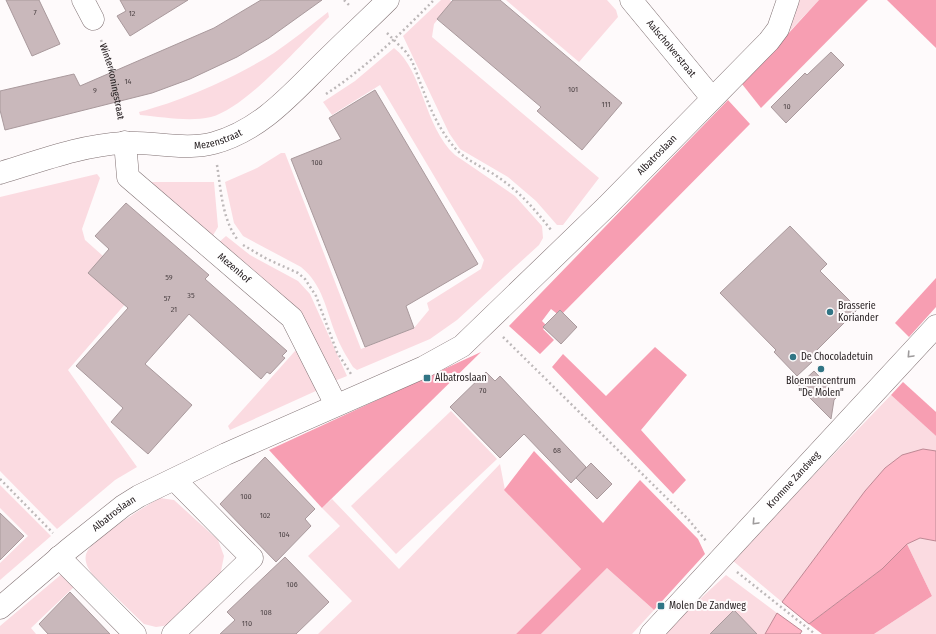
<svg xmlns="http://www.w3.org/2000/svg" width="936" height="634" font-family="'Fira Sans Condensed',sans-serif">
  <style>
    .green { fill: #fbdbe1 }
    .forest { fill: #f79eb2 }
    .water { fill: #feb5c5; stroke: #be8894 }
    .building { fill: #c9b8bb; stroke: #a9999c }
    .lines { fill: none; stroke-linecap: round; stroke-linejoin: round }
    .minor-casing { stroke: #817274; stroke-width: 23 }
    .path { stroke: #bdb8b9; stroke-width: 2.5; stroke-dasharray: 2 3; stroke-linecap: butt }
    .minor { stroke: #fff; stroke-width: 22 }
    .oneway { stroke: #9e9b9c }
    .poi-dot { fill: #317585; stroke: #fefafb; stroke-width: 1.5 }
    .labels { text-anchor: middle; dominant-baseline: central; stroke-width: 4; stroke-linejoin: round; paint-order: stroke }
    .number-label { font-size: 8px; fill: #504648 }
    .street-label { font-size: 10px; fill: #272022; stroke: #fefafb }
    .poi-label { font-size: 10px; fill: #272022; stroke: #fefafb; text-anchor: start }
  </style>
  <rect width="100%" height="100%" fill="#fefafb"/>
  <!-- green -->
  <g class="green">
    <polygon points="441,0 450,0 452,2 434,24 432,37 599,178 563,225 557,225 536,201 508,177 460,149 449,133 403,36"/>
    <polygon points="506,0 607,0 616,10 618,17 579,62"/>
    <polygon points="796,0 819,0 786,35"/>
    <path d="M328,12L329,17C302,43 246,108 211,117C189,122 163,117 140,115L139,112C182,101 236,77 274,53C293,40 310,26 328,12Z"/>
    <path d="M394,48C423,70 424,127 455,155L515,196L542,226L543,238L539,245L457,320L430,339L357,370L353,367C347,357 340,346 336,335C326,310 323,285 301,267L243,236L234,223L225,182L257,168L281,153H285L361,349L414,328L429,310L427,303L481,269L484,260L380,85L332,115L323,102L355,81Z"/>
    <polygon points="97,174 100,178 82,229 85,240 139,288 68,370 137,467 115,480 57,529 0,471 0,197"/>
    <polygon points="151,182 214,182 218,227 212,237 208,237"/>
    <polygon points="226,236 250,255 298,281 310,294 347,376 332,382 218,243"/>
    <polygon points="295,351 305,352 318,390 230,430 228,426"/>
    <polygon points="891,395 936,436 936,451 923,449 902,455 885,468 865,491 782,602 732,560"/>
    <polygon points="451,411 497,459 396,554 351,506"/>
    <polygon points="500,464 505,490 581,569 516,634 318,634 352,601 308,556 340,526 322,508 332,499 399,569"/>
    <polygon points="0,485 51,536 0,580 0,563 28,536 0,508"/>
    <path d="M160,498L174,500L218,540L224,556L220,576L170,625L156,627L144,624L93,575C88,569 83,560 87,552C93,539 145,506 160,498Z"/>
    <polygon points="920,538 936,541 936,634 874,634 932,596 907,544"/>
    <polygon points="607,568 654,610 632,634 541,634"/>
    <polygon points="63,573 75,586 31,628 36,634 0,634 0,626"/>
    <polygon points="726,575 777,613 765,634 662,634"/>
  </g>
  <!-- forest -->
  <g class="forest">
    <polygon points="819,0 868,0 761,108 742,84"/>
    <polygon points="887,0 936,0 936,48"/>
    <polygon points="728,100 750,124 560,316 551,309 542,321 547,326 543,329 554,340 540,354 509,326"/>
    <polygon points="936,278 936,307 909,337 895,323"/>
    <polygon points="655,347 687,375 641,430 686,480 673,494 552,367 563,354 606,396"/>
    <polygon points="481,352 322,508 269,450"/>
    <polygon points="903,382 936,412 936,436 891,395"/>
    <polygon points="534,451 603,523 640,480 698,539 705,554 654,610 607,568 541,634 516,634 581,569 504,490"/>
    <polygon points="907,544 932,596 874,634 822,634 809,624 882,569"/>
  </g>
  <!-- water -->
  <g class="water">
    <polygon points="923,449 936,451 936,541 920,538 907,544 882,569 809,624 782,602 865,491 885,468 902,455"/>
    <polygon points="777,613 802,631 800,634 765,634"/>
  </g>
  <!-- building -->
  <g class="building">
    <polygon points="6,0 39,0 60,44 32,56"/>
    <polygon points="120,0 188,0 130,36 117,16 126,11"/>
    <polygon points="261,0 322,0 269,38 237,57 190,79 152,93 5,130 0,110 0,91 74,74 80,86 214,28"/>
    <polygon points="453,0 500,0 622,103 582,150 537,111 541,107 437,19"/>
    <polygon points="831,52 844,65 786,123 771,107 805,73 807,75"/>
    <polygon points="375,90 478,264 406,306 414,328 365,347 291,159 341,139 329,118"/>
    <polygon points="126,203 209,275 205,279 287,351 282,356 285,358 270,374 267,372 261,379 189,314 145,364 192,405 148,454 111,422 123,408 76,366 128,308 88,273 109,249 95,236"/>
    <polygon points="790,226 827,264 820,271 858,309 808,359 812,362 797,376 774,352 776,350 720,293"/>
    <polygon points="560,310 577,327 561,344 543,327"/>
    <polygon points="814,371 838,396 834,400 831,419 798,386"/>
    <polygon points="486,372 495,381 500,376 586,467 571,483 524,434 500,458 450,407"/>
    <polygon points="265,457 315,509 305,519 311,526 276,562 220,504"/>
    <polygon points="591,463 612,484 597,499 576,478"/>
    <polygon points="0,513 24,536 0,560"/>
    <polygon points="285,557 329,602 296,634 220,634 235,620 227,612"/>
    <polygon points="70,592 110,634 48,634 39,624"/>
    <polygon points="734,610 757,634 710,634"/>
  </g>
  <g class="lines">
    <!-- minor casing -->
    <g class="minor-casing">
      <g id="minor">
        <polyline points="83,0 93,19"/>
        <path id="s2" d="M631,0L712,98"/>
        <path id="s3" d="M125,142L128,177L292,318L336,405"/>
        <path id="s4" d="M0,173C40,161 82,145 123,143C153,141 185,151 214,143C262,130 293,92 327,59C347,39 368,20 388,0"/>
        <polyline points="59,557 135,634"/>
        <path id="s5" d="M0,608L69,549L123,506L139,496L226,454L424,367L462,346L607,206L769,41L778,29L788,0"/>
        <polyline points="173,634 252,558 175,480"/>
        <path id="s6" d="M651,634L936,326"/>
      </g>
    </g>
    <!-- path -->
    <g class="path">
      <polyline points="344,0 350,6"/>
      <path d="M387,33L406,52L412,61C424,91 433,123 455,148C465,160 481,166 495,175C519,191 533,207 551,230"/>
      <path id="s1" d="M101,40L111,68L121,120"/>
      <path d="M326,94C366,68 400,34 434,0"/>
      <path d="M217,165C221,190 222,218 237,239"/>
      <polyline points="243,245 267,259 298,273 305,279 316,296 337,352 351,374"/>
      <polyline points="503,337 688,519 707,542"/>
      <polyline points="0,479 53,533"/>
      <polyline points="737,572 815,634"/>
    </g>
    <!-- minor -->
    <use href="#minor" class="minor"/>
  </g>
  <!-- one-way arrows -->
  <defs><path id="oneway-chevron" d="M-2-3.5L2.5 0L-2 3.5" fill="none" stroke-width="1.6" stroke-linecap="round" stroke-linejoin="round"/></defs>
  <g class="oneway">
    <use href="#oneway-chevron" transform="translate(910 355) rotate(133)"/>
    <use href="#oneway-chevron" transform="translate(755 522) rotate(133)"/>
  </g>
  <!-- markers -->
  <g class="poi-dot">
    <circle cx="830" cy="312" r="4"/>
    <circle cx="793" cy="357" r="4"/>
    <circle cx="821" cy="369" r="4"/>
    <rect x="423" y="374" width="8" height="8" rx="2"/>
    <rect x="657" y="602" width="8" height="8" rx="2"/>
  </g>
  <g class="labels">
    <!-- number labels -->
    <g class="number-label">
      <text x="35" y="12">7</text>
      <text x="132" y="13">12</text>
      <text x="128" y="81">14</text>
      <text x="573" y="89">101</text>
      <text x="95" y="90">9</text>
      <text x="606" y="104">111</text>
      <text x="787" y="106">10</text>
      <text x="317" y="162">100</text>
      <text x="169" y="277">59</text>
      <text x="191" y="295">35</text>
      <text x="167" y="298">57</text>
      <text x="174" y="309">21</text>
      <text x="483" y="390">70</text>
      <text x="557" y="450">68</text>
      <text x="246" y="496">100</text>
      <text x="265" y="515">102</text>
      <text x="284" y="534">104</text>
      <text x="292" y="584">106</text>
      <text x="266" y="612">108</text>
      <text x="247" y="623">110</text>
    </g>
    <!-- street labels -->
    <g class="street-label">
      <text stroke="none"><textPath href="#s2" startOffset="63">Aalscholverstraat</textPath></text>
      <text stroke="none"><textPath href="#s1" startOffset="43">Winterkoningstraat</textPath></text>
      <text stroke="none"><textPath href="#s4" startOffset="223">Mezenstraat</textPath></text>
      <text stroke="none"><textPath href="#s5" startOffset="808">Albatroslaan</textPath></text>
      <text stroke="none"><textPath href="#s3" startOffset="175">Mezenhof</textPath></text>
      <text stroke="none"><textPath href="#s6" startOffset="210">Kromme Zandweg</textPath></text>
      <text stroke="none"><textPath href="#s5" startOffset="148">Albatroslaan</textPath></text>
    </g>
    <!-- poi labels -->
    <g class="poi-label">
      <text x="838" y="306">Brasserie<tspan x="838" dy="12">Koriander</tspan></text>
      <text x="801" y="357">De Chocoladetuin</text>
      <text x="435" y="378">Albatroslaan</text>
      <text x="821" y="381" text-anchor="middle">Bloemencentrum<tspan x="821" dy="12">"De Molen"</tspan></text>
      <text x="669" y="606">Molen De Zandweg</text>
    </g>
  </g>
</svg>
